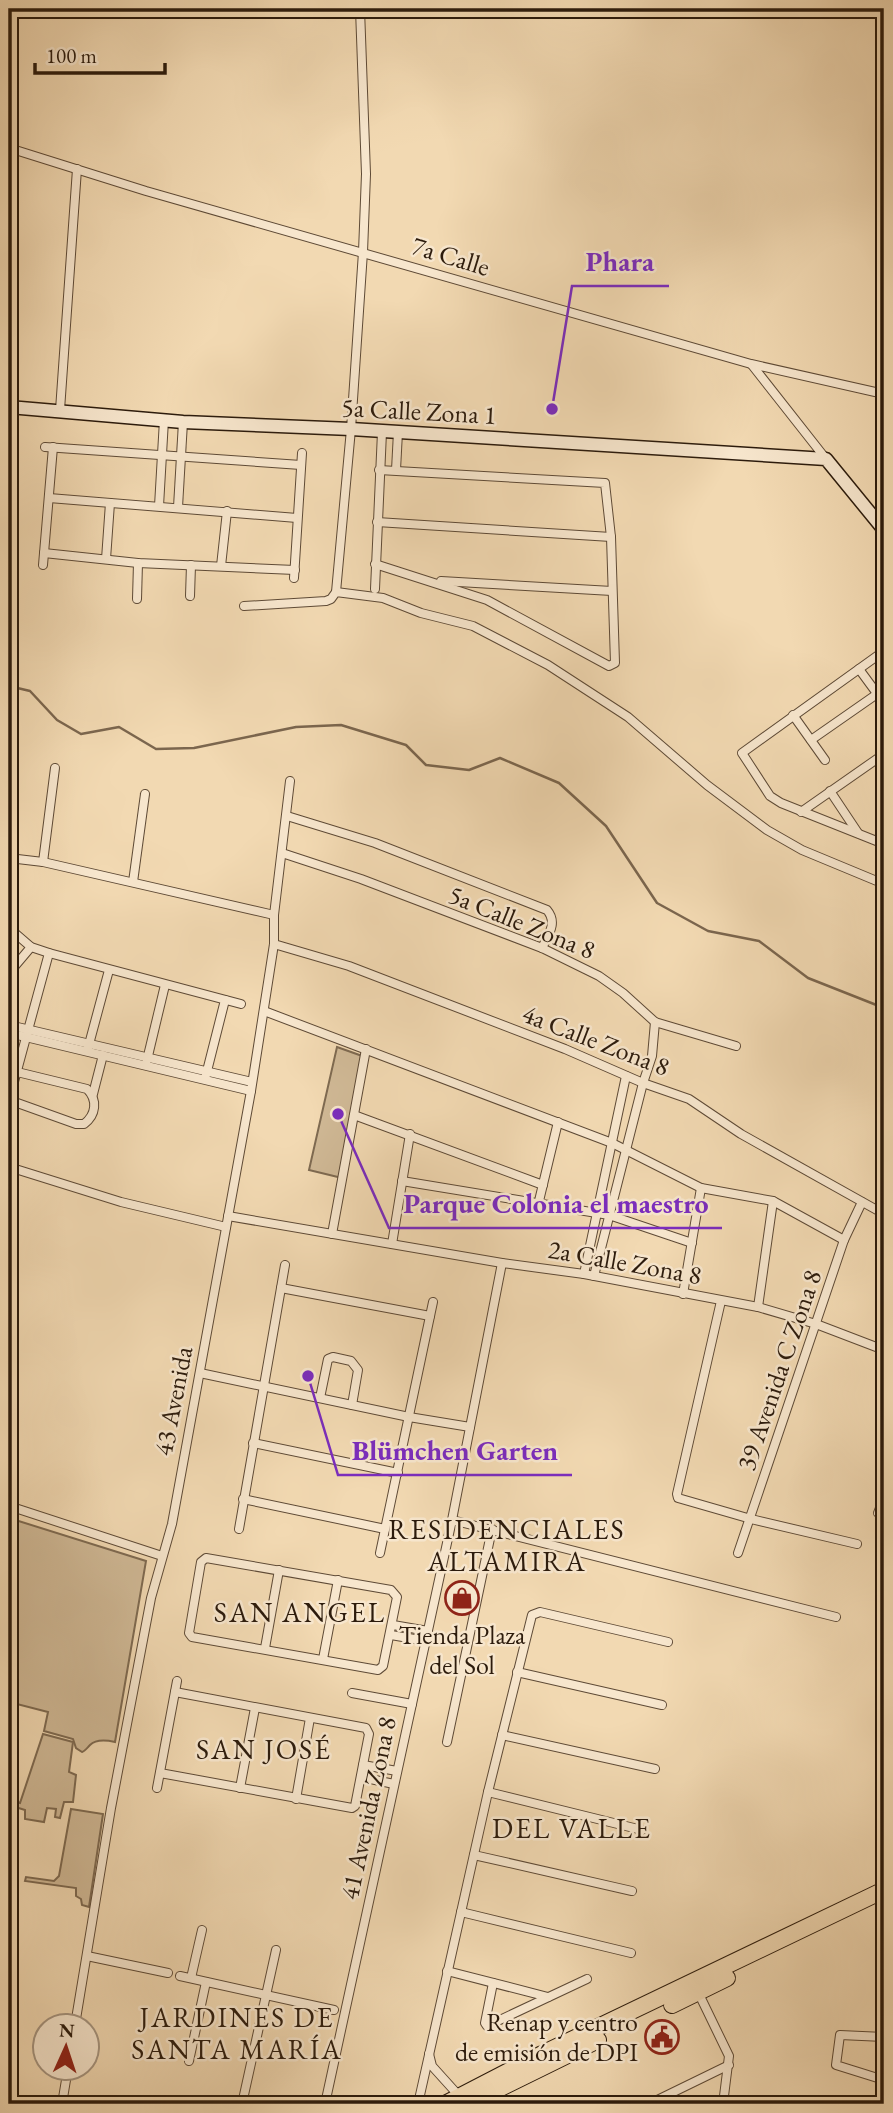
<svg xmlns="http://www.w3.org/2000/svg" width="893" height="2113" font-family="'EB Garamond',serif">
  <style>
    .green { fill: #d0b996; stroke: #7e6a51; stroke-width: 2 }
    .lines { fill: none; stroke-linecap: round; stroke-linejoin: round }
    .stream { stroke: #7b664e; stroke-width: 2.5 }
    .street-casing { stroke: #5e4a36; stroke-width: 10 }
    .secondary-casing { stroke: #2c1b0c; stroke-width: 15 }
    .highway-casing { stroke: #2c1b0c; stroke-width: 18 }
    .street { stroke: #f7e6cd; stroke-width: 8 }
    .secondary { stroke: #f7e6cd; stroke-width: 12 }
    .highway { stroke: #f2d9b2; stroke-width: 16 }
    .labels { text-anchor: middle; dominant-baseline: central; stroke-width: 5; stroke-linejoin: round; paint-order: stroke }
    .street-label { font-size: 26px; fill: #2c1b0c; stroke: #f7e6cd }
    .poi-label { font-size: 26px; fill: #2c1b0c; stroke: #f7e6cd }
    .neighbourhood-label { font-size: 28px; letter-spacing: 2px; fill: #2c1b0c; stroke: #f7e6cd }
    .leader { fill: none; stroke: #7b2cbf; stroke-width: 2.5 }
    .callout-dot { fill: #7b2cbf; stroke: #f7e6cd; stroke-width: 2.5 }
    .callout-label { font-size: 28px; text-anchor: middle; font-weight: bold; fill: #7b2cbf; stroke: #f7e6cd; stroke-width: 5; stroke-linejoin: round; paint-order: stroke }
  </style>
  <rect width="100%" height="100%" fill="#f2d9b2"/>
  <filter id="stains"><feTurbulence type="fractalNoise" baseFrequency=".00286" numOctaves="4"/><feColorMatrix values="0 0 0 0 .2 0 0 0 0 .09 0 0 0 0 .02 0 0 0 .5 -.17"/></filter>
  <radialGradient id="worn" r=".72"><stop offset=".6" stop-color="#630" stop-opacity="0"/><stop offset="1" stop-color="#630" stop-opacity=".3"/></radialGradient>
  <!-- green -->
  <g class="green">
    <polygon points="337,1047 365,1057 342,1178 309,1170"/>
    <path d="M9,1518L146,1561L115,1742C106,1740 96,1739 90,1745C87,1748 85,1751 82,1752L76,1748L73,1739L44,1731L48,1712L9,1702Z"/>
    <polygon points="43,1734 73,1742 69,1772 76,1775 73,1802 64,1802 60,1818 55,1817 56,1809 47,1808 44,1822 25,1819 25,1810 9,1805 9,1800 20,1803"/>
    <polygon points="71,1809 103,1814 89,1907 82,1905 81,1899 76,1896 76,1888 25,1881 26,1877 54,1881 59,1876"/>
  </g>
  <g class="lines">
    <!-- stream -->
    <polyline class="stream" points="9,686 30,691 57,720 81,734 119,727 156,749 194,748 296,727 341,725 406,745 426,765 469,770 500,758 559,783 606,826 657,903 708,931 759,941 808,978 884,1008"/>
    <!-- street casing -->
    <g class="street-casing">
      <g id="street">
        <polyline points="9,148 146,191 751,364 884,394"/>
        <polyline points="752,365 826,459"/>
        <polyline points="60,410 77,169"/>
        <polyline points="45,447 301,465"/>
        <polyline points="396,470 398,432"/>
        <polyline points="49,498 297,518"/>
        <polyline points="159,506 164,420"/>
        <polyline points="178,507 183,422"/>
        <polyline points="377,522 611,537"/>
        <polyline points="44,553 138,563 295,570"/>
        <polyline points="106,559 110,503"/>
        <polyline points="375,564 487,600 609,666 615,663 611,537 605,483 379,470"/>
        <polyline points="43,565 53,447"/>
        <polyline points="221,566 227,511"/>
        <polyline points="294,578 302,453"/>
        <polyline points="441,581 612,591"/>
        <polyline points="375,589 382,432"/>
        <polyline points="336,592 351,429 363,252 366,174 360,9"/>
        <polyline points="190,596 191,565"/>
        <polyline points="137,599 138,563"/>
        <polyline points="244,606 326,601 331,599 336,592 383,598 421,613 473,626 548,665 628,717 707,785 767,830 802,850 884,884"/>
        <polyline points="884,651 742,753 770,796 781,803 884,844"/>
        <polyline points="859,669 884,703"/>
        <polyline points="793,715 825,760"/>
        <polyline points="811,740 877,694"/>
        <polyline points="830,791 858,833"/>
        <polyline points="801,812 884,754"/>
        <path d="M287,816L375,843L547,910C558,923 548,935 542,948"/>
        <polyline points="282,853 361,879 542,948 599,976 623,993 655,1022 736,1046"/>
        <polyline points="9,858 43,862 274,915"/>
        <polyline points="43,862 55,768"/>
        <polyline points="133,882 145,794"/>
        <polyline points="9,928 31,947 49,953 241,1004"/>
        <polyline points="274,944 349,966 565,1049 643,1083 689,1099 741,1134 884,1214"/>
        <polyline points="9,973 31,947"/>
        <polyline points="264,1011 612,1143 701,1188 773,1201 844,1240"/>
        <polyline points="9,1025 252,1082"/>
        <polyline points="9,1033 251,1091"/>
        <polyline points="88,1048 109,970"/>
        <polyline points="147,1060 165,985"/>
        <path d="M9,1070L87,1089C98,1100 96,1115 84,1124H76L9,1100"/>
        <polyline points="206,1075 225,1000"/>
        <polyline points="93,1094 103,1055"/>
        <polyline points="9,1100 49,953"/>
        <polyline points="354,1115 543,1185"/>
        <polyline points="9,1167 121,1202 226,1227"/>
        <polyline points="402,1181 609,1215 692,1243"/>
        <polyline points="538,1205 558,1122"/>
        <polyline points="228,1216 502,1263 584,1274 758,1307 816,1324 884,1350"/>
        <polyline points="332,1234 366,1049"/>
        <polyline points="392,1244 410,1134"/>
        <polyline points="584,1274 626,1076"/>
        <polyline points="594,1276 643,1083 652,1056 655,1022"/>
        <polyline points="281,1288 430,1316"/>
        <polyline points="683,1294 701,1188"/>
        <polyline points="721,1301 677,1494 678,1498 751,1519 857,1544"/>
        <polyline points="758,1307 773,1201"/>
        <polyline points="200,1373 409,1417 470,1427"/>
        <polyline points="320,1398 328,1359 333,1357 351,1361 358,1370 352,1405"/>
        <polyline points="253,1443 398,1473"/>
        <polyline points="243,1499 385,1529"/>
        <polyline points="9,1506 162,1556"/>
        <polyline points="878,1513 884,1498"/>
        <polyline points="452,1520 836,1617"/>
        <polyline points="239,1529 285,1265"/>
        <polyline points="380,1553 433,1302"/>
        <polyline points="738,1553 844,1240 862,1202"/>
        <polygon points="206,1558 391,1590 397,1597 383,1666 378,1670 192,1637 189,1633 201,1562"/>
        <polyline points="393,1625 428,1631"/>
        <polyline points="391,1635 426,1641"/>
        <polyline points="265,1648 279,1570"/>
        <polyline points="323,1659 338,1580"/>
        <polyline points="517,1672 662,1705"/>
        <polyline points="352,1693 412,1704"/>
        <polyline points="502,1735 655,1769"/>
        <polyline points="447,1742 492,1529"/>
        <polyline points="363,1765 397,1771"/>
        <polyline points="160,1773 352,1808 355,1806 369,1734 366,1728 175,1692"/>
        <polyline points="361,1777 394,1784"/>
        <polyline points="157,1788 177,1681"/>
        <polyline points="240,1788 255,1708"/>
        <polyline points="488,1792 642,1830"/>
        <polyline points="296,1799 310,1718"/>
        <polyline points="474,1855 632,1891"/>
        <polyline points="461,1912 631,1953"/>
        <polyline points="87,1956 168,1973"/>
        <polyline points="447,1971 548,1997"/>
        <polyline points="180,1976 334,2010"/>
        <polyline points="191,1978 202,1930"/>
        <polyline points="493,1983 485,2023 487,2026 587,1979"/>
        <polyline points="698,1992 729,2056 723,2104"/>
        <polyline points="75,2025 111,1808 151,1598 172,1524 251,1091 274,944 274,915 290,781"/>
        <polyline points="884,2037 840,2035 836,2065 884,2080"/>
        <polyline points="429,2054 432,2066 460,2097"/>
        <polyline points="189,2061 206,1982"/>
        <polyline points="62,2104 68,2068"/>
        <polyline points="242,2104 276,1950"/>
        <polyline points="325,2104 452,1520 502,1263"/>
        <polyline points="418,2104 488,1792 532,1615 540,1612 668,1642"/>
        <polyline points="649,2104 729,2065"/>
      </g>
    </g>
    <!-- secondary casing -->
    <g class="secondary-casing">
      <polyline id="secondary" points="9,407 183,422 351,429 826,459 884,530"/>
    </g>
    <!-- highway casing -->
    <g class="highway-casing">
      <g id="highway">
        <polyline points="672,2005 727,1978"/>
        <polyline points="9,2102 13,2104"/>
        <polyline points="445,2104 542,2054 884,1890"/>
        <polyline points="468,2104 598,2040"/>
      </g>
    </g>
    <!-- street -->
    <use href="#street" class="street"/>
    <!-- secondary -->
    <use href="#secondary" class="secondary"/>
    <!-- highway -->
    <use href="#highway" class="highway"/>
  </g>
  <!-- icons -->
  <defs>
    <g id="shop-ring" transform="scale(1.75)"><circle r="9.5" fill="#f7e6cd" stroke="#8f2418" stroke-width="1.5"/><path d="M-5-2.5h2.3a2.7 3.5 0 0 1 5.4 0H5L5.5 6h-11ZM-1.5-2.5h3a1.5 2.3 0 0 0-3 0Z" fill="#8f2418"/></g>
    <g id="civic-ring" transform="scale(1.75)"><circle r="9.5" fill="#f7e6cd" stroke="#8f2418" stroke-width="1.5"/><path d="M-.6-6.5H3V-4.5H.6V-3L4-1V1h2V6H-6V1h2V-1L-.6-3ZM-1.2 2.5V6h2.4V2.5Z" fill="#8f2418"/></g>
  </defs>
  <g fill-rule="evenodd">
    <use href="#shop-ring" x="462" y="1598"/>
    <use href="#civic-ring" x="662" y="2037"/>
  </g>
  <g class="labels">
    <!-- street labels -->
    <g class="street-label">
      <text transform="translate(451 256) rotate(17)">7a Calle</text>
      <text transform="translate(419 411) rotate(3)">5a Calle Zona 1</text>
      <text transform="translate(522 922) rotate(22)">5a Calle Zona 8</text>
      <text transform="translate(596 1040) rotate(21)">4a Calle Zona 8</text>
      <text transform="translate(625 1262) rotate(10)">2a Calle Zona 8</text>
      <text transform="translate(779 1370) rotate(-71)">39 Avenida C Zona 8</text>
      <text transform="translate(173 1401) rotate(-79)">43 Avenida</text>
      <text transform="translate(368 1808) rotate(-78)">41 Avenida Zona 8</text>
    </g>
    <!-- poi labels -->
    <g class="poi-label">
      <text x="462" y="1635">Tienda Plaza<tspan x="462" dy="30">del Sol</tspan></text>
      <text x="638" y="2022" text-anchor="end">Renap y centro<tspan x="638" dy="30">de emisión de DPI</tspan></text>
    </g>
    <!-- neighbourhood labels -->
    <g class="neighbourhood-label">
      <text x="507" y="1529">RESIDENCIALES<tspan x="507" dy="32">ALTAMIRA</tspan></text>
      <text x="300" y="1612">SAN ANGEL</text>
      <text x="264" y="1749">SAN JOSÉ</text>
      <text x="572" y="1828">DEL VALLE</text>
      <text x="237" y="2017">JARDINES DE<tspan x="237" dy="32">SANTA MARÍA</tspan></text>
    </g>
  </g>
  <!-- callouts -->
  <path class="leader" d="M552 409L572 286H669M338 1114L389 1228H722M308 1376L338 1475H572"/>
  <g class="callout-dot">
    <circle cx="552" cy="409" r="7"/>
    <circle cx="338" cy="1114" r="7"/>
    <circle cx="308" cy="1376" r="7"/>
  </g>
  <g class="callout-label">
    <text x="620" y="271">Phara</text>
    <text x="556" y="1213">Parque Colonia el maestro</text>
    <text x="455" y="1460">Blümchen Garten</text>
  </g>
  <!-- margin -->
  <rect width="893" height="2113" fill="none" stroke="#f2d9b2" stroke-width="35"/>
  <rect x="10" y="10" width="872" height="2092" fill="none" stroke="#2c1b0c" stroke-width="3.5"/>
  <rect x="18" y="18" width="858" height="2078" fill="none" stroke="#2c1b0c" stroke-width="2"/>
  <!-- north arrow -->
  <g transform="translate(66 2047) rotate(3)"><circle r="33" fill="#f7e6cd" stroke="#a69580" stroke-width="2"/>
  <path d="M0-5L12 26L0 18L-12 26Z" fill="#8f2418"/>
  <text y="-10" font-size="19" font-weight="bold" text-anchor="middle" fill="#2c1b0c">N</text>
  </g>
  <!-- scale -->
  <path d="M35 63v10h130v-10" fill="none" stroke="#2c1b0c" stroke-width="3.5"/>
  <text x="46" y="63" font-size="21" fill="#2c1b0c" stroke="#f7e6cd" stroke-width="5" paint-order="stroke">100 m</text>
  <rect width="100%" height="100%" filter="url(#stains)"/>
  <rect width="100%" height="100%" fill="url(#worn)"/>
</svg>
